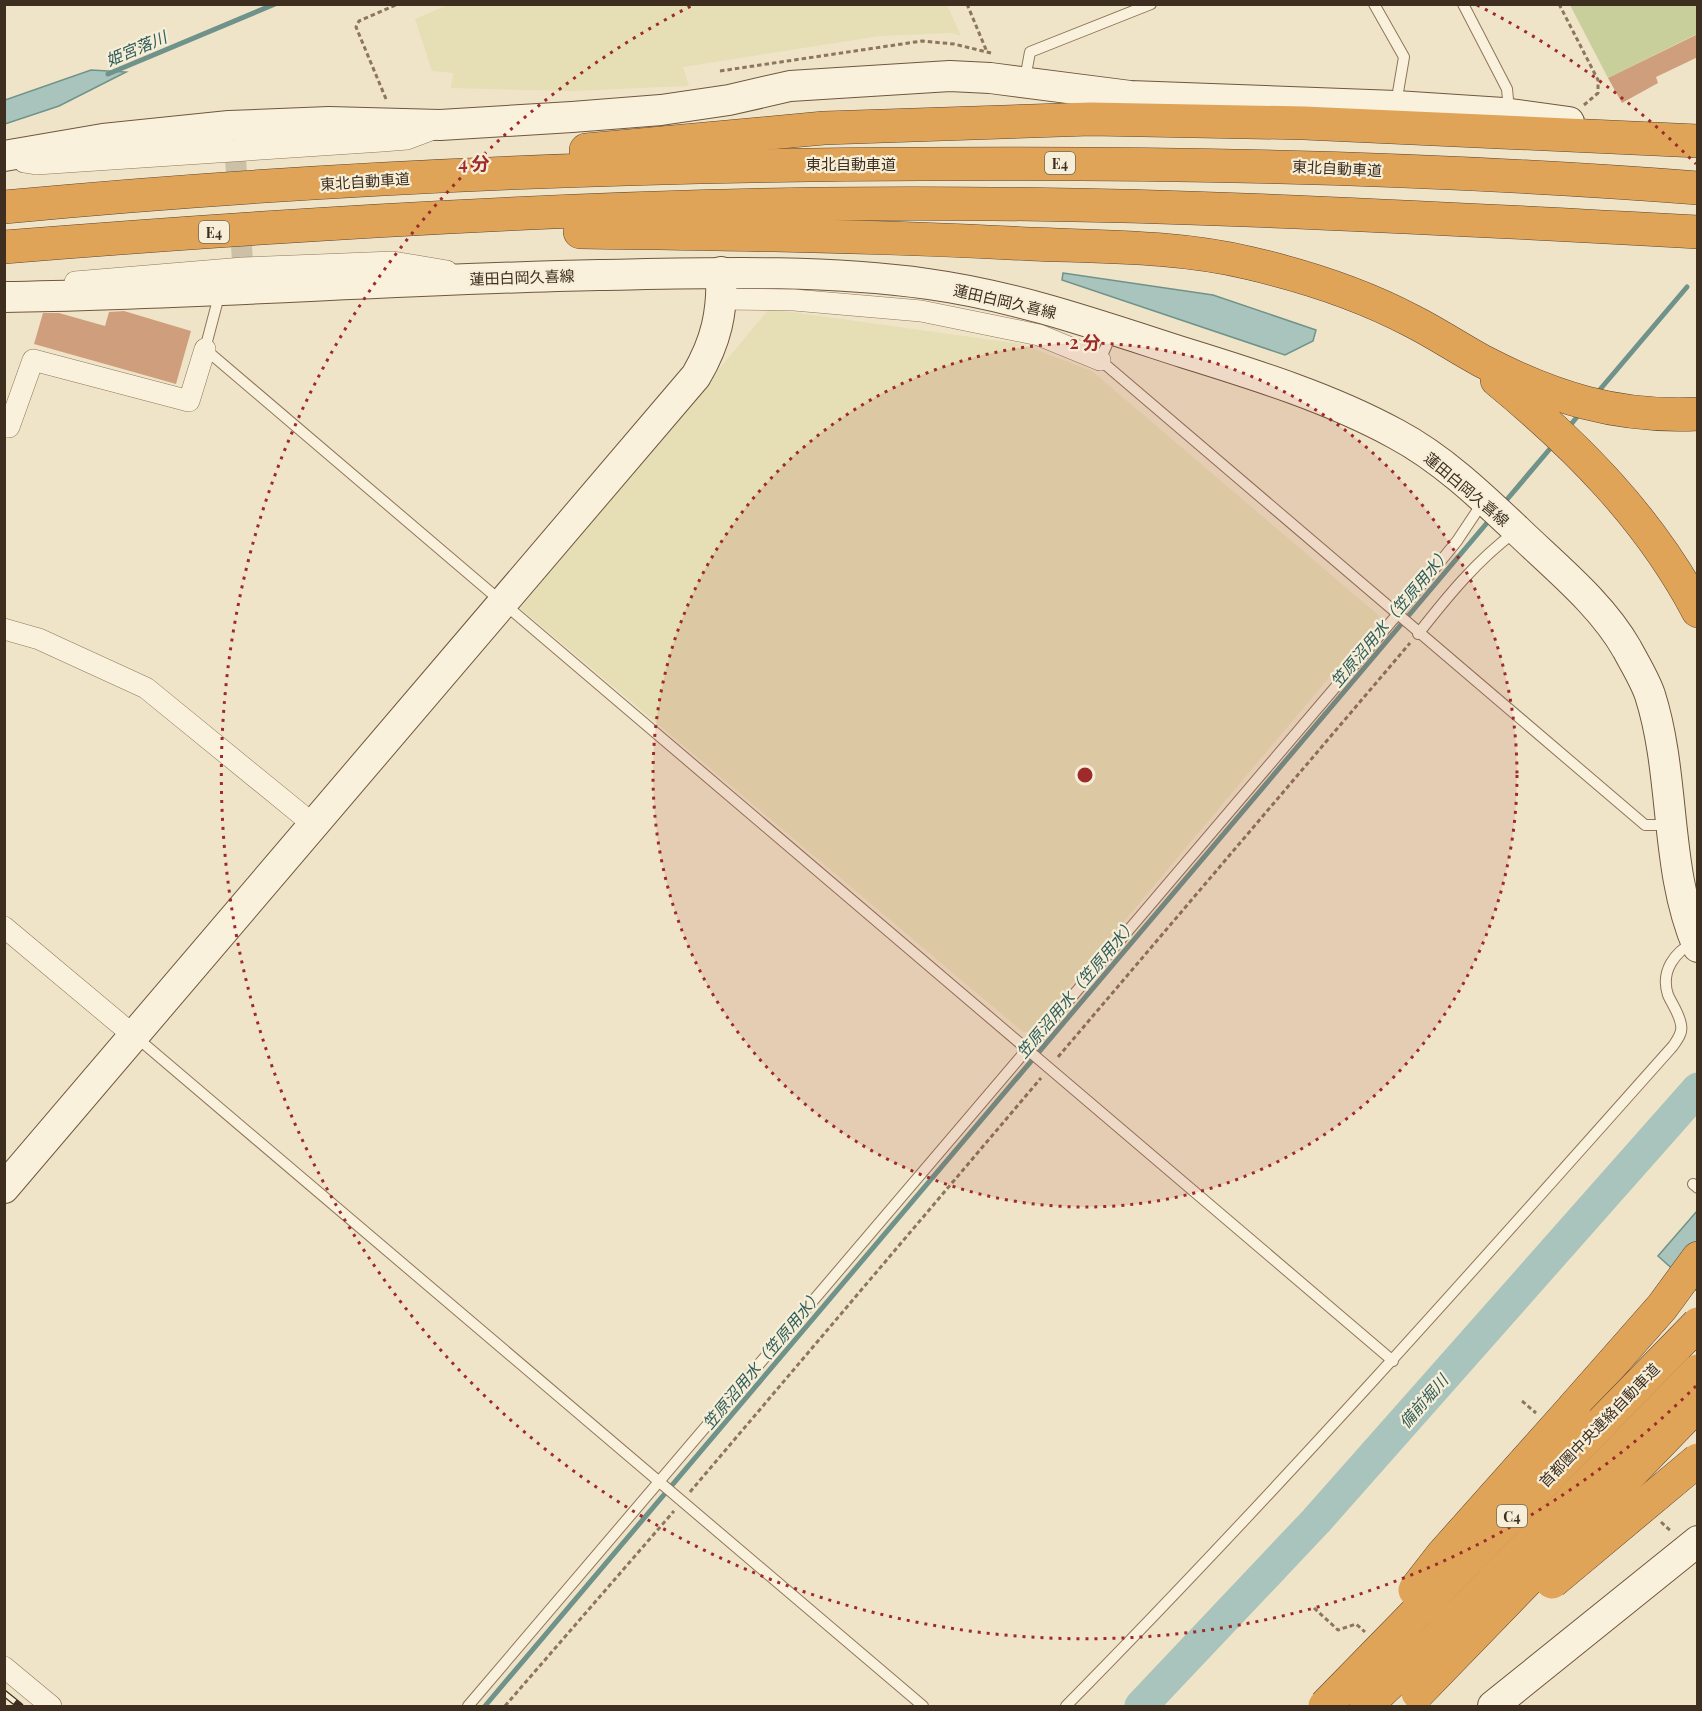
<svg xmlns="http://www.w3.org/2000/svg" width="1702" height="1711" font-family="'Playfair Display','Noto Sans JP',serif">
  <style>
    .farmland { fill: #e6deb5 }
    .green { fill: #c9cf9b }
    .water { fill: #a9c4bc; stroke: #6f938a; stroke-width: 1.5 }
    .lines { fill: none; stroke-linecap: round; stroke-linejoin: round }
    .stream { stroke: #6f938a; stroke-width: 5 }
    .river { stroke: #a9c4bc; stroke-width: 33 }
    .building { fill: #cf9f7d }
    .street-tunnel { stroke: #ccc0a6; stroke-width: 21; stroke-dasharray: 21 10; stroke-linecap: butt }
    .lane-casing { stroke: #8d765c; stroke-width: 12 }
    .street-casing { stroke: #8d765c; stroke-width: 22 }
    .secondary-casing { stroke: #6f573f; stroke-width: 32 }
    .highway-casing { stroke: #5b4430; stroke-width: 34 }
    .path { stroke: #8d765c; stroke-width: 3; stroke-dasharray: 4.5 3; stroke-linecap: butt }
    .lane { stroke: #faf1dc; stroke-width: 10 }
    .street { stroke: #faf1dc; stroke-width: 21 }
    .secondary { stroke: #faf1dc; stroke-width: 30 }
    .highway { stroke: #e0a458; stroke-width: 33 }
    .rail-casing { stroke: #3d2e20; stroke-width: 7 }
    .rail { stroke: #f7eed8; stroke-width: 4.5; stroke-dasharray: 14; stroke-linecap: butt }
    .highway-bridge-casing { stroke: #5b4430; stroke-width: 34; stroke-linecap: butt }
    .highway-bridge { stroke: #e0a458; stroke-width: 33 }
    .ring { fill: none; stroke: #9e2a2b; stroke-width: 3; stroke-dasharray: 3 6 }
    .labels { text-anchor: middle; dominant-baseline: central; stroke-width: 4.5; stroke-linejoin: round; paint-order: stroke }
    .shield { fill: #f7eed8; stroke: #756857; stroke-width: 1.5 }
    .shield-label { font-size: 14px; font-weight: bold; fill: #3d2e20 }
    .street-label { font-size: 15px; fill: #3d2e20; stroke: #f7eed8 }
    .water-label { font-size: 16px; font-style: italic; fill: #2f5d5a; stroke: #f7eed8 }
    .centre { fill: #9e2a2b; stroke: #f7eed8; stroke-width: 3 }
    .ring-label { font-size: 18px; text-anchor: middle; font-weight: bold; fill: #9e2a2b; stroke: #f7eed8; stroke-width: 4.5; stroke-linejoin: round; paint-order: stroke }
  </style>
  <rect width="100%" height="100%" fill="#f0e4c8"/>
  <!-- farmland -->
  <g class="farmland">
    <polygon points="448,5 947,5 961,36 951,33 880,36 683,67 689,86 572,91 451,88 453,73 432,71 415,19"/>
    <polygon points="769,309 1021,344 1092,371 1377,614 1379,618 1031,1032 1023,1032 520,608"/>
  </g>
  <!-- green -->
  <polygon class="green" points="1570,5 1697,5 1697,34 1608,78"/>
  <!-- water -->
  <g class="water">
    <polygon points="91,70 126,72 59,106 5,124 5,100"/>
    <polygon points="1063,273 1213,295 1316,330 1313,341 1285,355 1062,280"/>
    <polygon points="1697,1211 1697,1291 1658,1256"/>
  </g>
  <g class="lines">
    <!-- stream -->
    <g class="stream">
      <polyline points="108,74 275,4"/>
      <polyline points="1597,393 1687,287"/>
      <polyline points="1568,428 1581,412"/>
      <polyline points="1504,503 1554,444"/>
      <polyline points="485,1706 1492,517"/>
    </g>
    <!-- river -->
    <polyline class="river" points="1141,1706 1316,1521 1698,1089"/>
  </g>
  <!-- building -->
  <g class="building">
    <polygon points="1698,34 1698,57 1656,77 1658,83 1622,103 1608,78"/>
    <polygon points="124,311 191,331 176,384 34,344 43,313 59,313 105,326 109,312"/>
  </g>
  <g class="lines">
    <!-- street-tunnel -->
    <polyline class="street-tunnel" points="235,151 243,268"/>
    <!-- lane casing -->
    <g class="lane-casing">
      <g id="lane">
        <polyline points="1374,4 1404,57 1396,104"/>
        <polyline points="1463,4 1507,89 1509,110"/>
        <polyline points="1025,79 1030,52 1151,4"/>
        <polyline points="220,292 205,349 1393,1361"/>
        <polyline points="1112,333 1100,360 1645,825 1669,825"/>
        <path d="M1418,634C1447,597 1477,560 1515,532"/>
        <polyline points="136,1037 923,1706"/>
        <polyline points="1693,1184 1698,1188"/>
        <polyline points="468,1706 1396,616 1457,541 1483,502"/>
        <path d="M1066,1706C1276,1493 1474,1270 1673,1046C1677,1040 1683,1033 1681,1025C1680,1015 1672,1004 1668,995C1660,971 1675,952 1694,942"/>
      </g>
    </g>
    <!-- street casing -->
    <g class="street-casing">
      <g id="street">
        <polyline points="24,162 36,164 382,141 407,139 431,130"/>
        <polyline points="75,282 243,268 393,262 447,271"/>
        <polyline points="722,299 794,300 921,311 1039,335 1100,360"/>
        <polyline points="9,427 33,360 189,401 205,349"/>
        <polyline points="4,629 39,639 146,688 314,825"/>
        <polyline points="4,927 133,1035"/>
        <polyline points="4,1667 51,1706"/>
      </g>
    </g>
    <!-- secondary casing -->
    <g class="secondary-casing">
      <g id="secondary">
        <polyline points="4,156 103,139 229,126 329,122 440,125 572,117 661,110 729,100 790,86 950,76 990,78 1130,96 1396,106 1503,113 1569,122"/>
        <path d="M4,297C203,294 401,279 599,275C708,273 819,269 928,284C1016,296 1101,326 1185,353C1256,375 1330,398 1396,434C1441,458 1479,494 1516,529C1554,566 1601,603 1627,649C1635,664 1645,680 1650,695C1676,777 1664,868 1698,947"/>
        <path d="M4,1188L696,376C716,342 723,312 721,272"/>
        <polyline points="1493,1706 1698,1541"/>
      </g>
    </g>
    <!-- highway casing -->
    <g class="highway-casing">
      <g id="highway">
        <polyline points="586,150 824,128 1091,119 1304,123 1698,141"/>
        <path d="M4,207C310,178 616,165 923,164C1182,162 1439,168 1698,188"/>
        <path d="M580,232C730,234 880,236 1030,244C1103,247 1178,246 1249,263C1305,276 1361,294 1412,321C1436,333 1458,348 1482,361C1553,398 1617,418 1698,414"/>
        <path d="M4,247C276,225 548,208 821,204C1113,200 1406,216 1698,232"/>
        <path d="M1497,380C1577,446 1649,518 1698,611"/>
        <polyline points="1574,1407 1662,1307 1698,1258"/>
      </g>
    </g>
    <!-- path -->
    <g class="path">
      <polyline points="967,4 987,52"/>
      <polyline points="1559,4 1598,80 1598,93 1584,105"/>
      <polyline points="720,71 922,41 954,44 991,53"/>
      <polyline points="386,99 356,27 359,21 398,4"/>
      <polyline points="1058,1057 1410,643"/>
      <polyline points="1522,1401 1536,1413"/>
      <polyline points="690,1492 1041,1078"/>
      <polyline points="1661,1522 1672,1532"/>
      <polyline points="1314,1608 1338,1630 1356,1624 1365,1632"/>
      <polyline points="505,1706 674,1511"/>
    </g>
    <!-- lane -->
    <use href="#lane" class="lane"/>
    <!-- street -->
    <use href="#street" class="street"/>
    <!-- secondary -->
    <use href="#secondary" class="secondary"/>
    <!-- highway -->
    <use href="#highway" class="highway"/>
    <!-- rail casing -->
    <g class="rail-casing">
      <polyline id="rail" points="4,1693 20,1706"/>
    </g>
    <!-- rail -->
    <use href="#rail" class="rail"/>
    <!-- highway-bridge casing -->
    <g class="highway-bridge-casing">
      <g id="highway-bridge">
        <polyline points="1552,1582 1698,1460"/>
        <polyline points="1415,1590 1443,1554 1574,1407"/>
        <polyline points="1418,1693 1698,1404"/>
        <polyline points="1325,1706 1698,1324"/>
        <polyline points="1366,1706 1432,1643 1698,1371"/>
      </g>
    </g>
    <!-- highway-bridge -->
    <use href="#highway-bridge" class="highway-bridge"/>
  </g>
  <!-- distance rings -->
  <circle cx="1085" cy="775" r="432" fill="#9e2a2b" fill-opacity=".12"/>
  <g class="ring">
    <circle cx="1085" cy="775" r="432"/>
    <path d="M1696 1386A864 864 0 1 1 693 5M1477 5A864 864 0 0 1 1696 164"/>
  </g>
  <g class="labels">
    <!-- shield labels -->
    <g class="shield">
      <rect x="1045" y="152" width="30" height="22" rx="4.5"/>
      <rect x="199" y="221" width="30" height="22" rx="4.5"/>
      <rect x="1497" y="1505" width="30" height="22" rx="4.5"/>
    </g>
    <g class="shield-label">
      <text x="1060" y="163">E4</text>
      <text x="214" y="232">E4</text>
      <text x="1512" y="1516">C4</text>
    </g>
    <!-- street labels -->
    <g class="street-label">
      <text x="851" y="164">東北自動車道</text>
      <text transform="translate(1337 168) rotate(3)">東北自動車道</text>
      <text transform="translate(365 181) rotate(-4)">東北自動車道</text>
      <text transform="translate(522 277) rotate(-2)">蓮田白岡久喜線</text>
      <text transform="translate(1005 301) rotate(13)">蓮田白岡久喜線</text>
      <text transform="translate(1467 489) rotate(40)">蓮田白岡久喜線</text>
      <text transform="translate(1599 1425) rotate(-46)">首都圏中央連絡自動車道</text>
    </g>
    <!-- water labels -->
    <g class="water-label">
      <text transform="translate(136 48) rotate(-23)">姫宮落川</text>
      <text transform="translate(1390 617) rotate(-50)">笠原沼用水（笠原用水）</text>
      <text transform="translate(1076 988) rotate(-50)">笠原沼用水（笠原用水）</text>
      <text transform="translate(762 1359) rotate(-50)">笠原沼用水（笠原用水）</text>
      <text transform="translate(1423 1401) rotate(-49)">備前堀川</text>
    </g>
  </g>
  <circle cx="1085" cy="775" r="9" class="centre"/>
  <g class="ring-label">
    <text x="474" y="170">4 分</text>
    <text x="1085" y="349">2 分</text>
  </g>
  <!-- border -->
  <rect width="1702" height="1711" fill="none" stroke="#3d2e20" stroke-width="12"/>
</svg>
